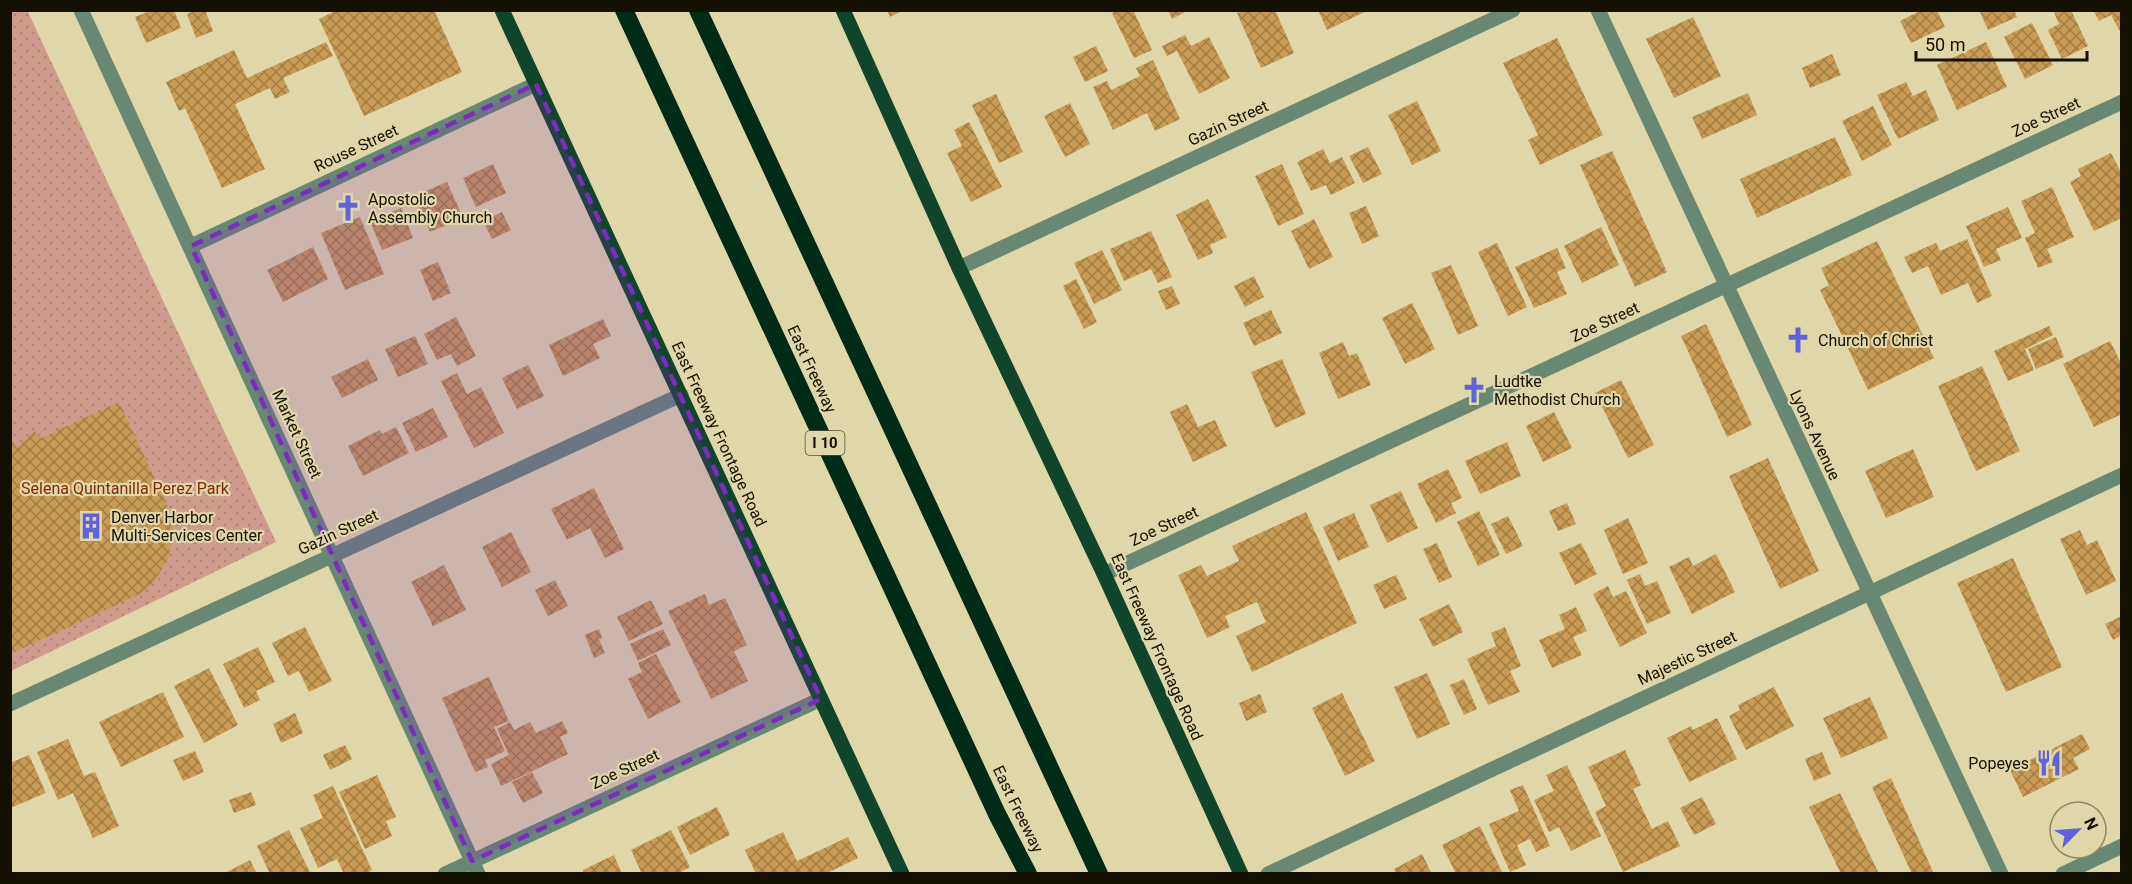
<svg xmlns="http://www.w3.org/2000/svg" width="2132" height="884" font-family="Roboto,sans-serif">
  <style>
    .park { fill: url(#park-dots) }
    .building { fill: url(#building-cross-hatch) }
    .lines { fill: none; stroke-linecap: round; stroke-linejoin: round }
    .minor { stroke: #688874; stroke-width: 15 }
    .major { stroke: #11452b; stroke-width: 15 }
    .highway { stroke: #002b17; stroke-width: 18 }
    .marked { fill: #7b2cbf; fill-opacity: 0.2; stroke: #7b2cbf; stroke-width: 4.5; stroke-dasharray: 12 8; stroke-linejoin: round }
    .labels { text-anchor: middle; dominant-baseline: central; stroke-width: 4.5; stroke-linejoin: round; paint-order: stroke }
    .shield { fill: #e0d7a8; stroke: #524c34; stroke-width: 1.5 }
    .shield-label { font-size: 15px; font-weight: bold; fill: #151102 }
    .street-label { font-size: 16px; fill: #151102; stroke: #e0d7a8 }
    .poi-label { font-size: 16px; fill: #151102; stroke: #e0d7a8; text-anchor: start }
    .park-label { font-size: 16px; fill: #842704; stroke: #e0d7a8 }
  </style>
  <defs>
    <pattern id="park-dots" width="8" height="8" patternUnits="userSpaceOnUse" patternTransform="scale(1.5)"><rect width="8" height="8" fill="#ce9c8d"/><path d="M2 2h.1M6 6h.1" fill="none" stroke="#b08578" stroke-width="1.8" stroke-linecap="round"/></pattern>
    <pattern id="building-cross-hatch" width="8" height="8" patternUnits="userSpaceOnUse" patternTransform="scale(1.5)"><rect width="8" height="8" fill="#c99c56"/><path d="M0 0l8 8M0 8l8-8" fill="none" stroke="#a27e45"/></pattern>
  </defs>
  <rect width="100%" height="100%" fill="#e0d7a8"/>
  <!-- park -->
  <polygon class="park" points="27,10 276,542 11,671 10,11"/>
  <!-- building -->
  <g class="building">
    <polygon points="152,10 174,10 181,28 146,43 135,17"/>
    <polygon points="196,10 205,10 213,31 196,38 187,14"/>
    <polygon points="337,10 434,10 462,72 364,116 319,19"/>
    <polygon points="887,10 904,10 890,17"/>
    <polygon points="1118,10 1133,10 1152,50 1134,58 1112,13"/>
    <polygon points="1168,10 1189,10 1172,19"/>
    <polygon points="1243,10 1275,10 1294,53 1261,68 1237,13"/>
    <polygon points="1318,10 1369,10 1327,30"/>
    <polygon points="1922,10 1937,10 1945,27 1911,43 1900,21"/>
    <polygon points="1979,10 2014,10 2017,17 1988,30"/>
    <polygon points="2053,10 2071,10 2088,46 2062,59 2048,30 2059,24"/>
    <polygon points="2093,10 2122,10 2122,35 2111,15 2099,21"/>
    <polygon points="1693,17 1721,76 1674,98 1646,39"/>
    <polygon points="2032,23 2053,65 2025,79 2004,37"/>
    <polygon points="1185,35 1191,46 1209,37 1230,78 1199,94 1177,51 1167,56 1162,46"/>
    <polygon points="1557,38 1603,135 1540,165 1528,140 1538,135 1503,63"/>
    <polygon points="326,42 333,56 283,78 290,92 275,99 270,88 235,104 265,169 222,188 185,108 179,111 166,82 234,50 247,78"/>
    <polygon points="1986,42 2007,87 1957,110 1937,65"/>
    <polygon points="1096,46 1108,71 1085,82 1073,57"/>
    <polygon points="1832,54 1841,75 1810,88 1802,68"/>
    <polygon points="1153,60 1180,119 1155,131 1147,113 1113,130 1093,87 1107,81 1111,90 1140,76 1136,68"/>
    <polygon points="1906,82 1913,96 1926,90 1939,120 1898,139 1877,95"/>
    <polygon points="1748,93 1757,115 1702,139 1692,117"/>
    <polygon points="996,94 1023,152 999,163 972,105"/>
    <polygon points="1417,101 1441,151 1412,165 1388,115"/>
    <polygon points="1070,103 1090,144 1065,157 1044,116"/>
    <polygon points="1873,106 1892,145 1862,161 1842,121"/>
    <polygon points="969,122 1002,187 971,202 947,153 962,146 954,130"/>
    <polygon points="1835,137 1852,175 1757,218 1740,179"/>
    <polygon points="1368,147 1382,174 1363,183 1349,156"/>
    <polygon points="1323,149 1330,163 1342,157 1355,183 1331,195 1326,185 1311,191 1297,162"/>
    <polygon points="1612,151 1667,272 1635,287 1580,165"/>
    <polygon points="2111,153 2122,174 2122,218 2094,231 2070,182 2081,176 2078,169"/>
    <polygon points="493,164 506,193 476,207 463,178"/>
    <polygon points="1282,164 1304,214 1278,226 1255,176"/>
    <polygon points="447,182 463,218 430,232 414,196"/>
    <polygon points="2052,187 2074,237 2047,249 2053,262 2038,268 2025,238 2035,233 2021,201"/>
    <polygon points="1208,199 1227,237 1210,245 1213,253 1198,260 1176,215"/>
    <polygon points="1366,206 1379,236 1362,244 1349,213"/>
    <polygon points="2008,207 2022,238 1996,249 2001,260 1984,267 1966,226"/>
    <polygon points="401,208 413,238 382,250 370,221"/>
    <polygon points="502,212 511,230 492,239 483,221"/>
    <polygon points="360,217 384,274 345,290 321,233"/>
    <polygon points="1314,219 1333,257 1309,269 1291,231"/>
    <polygon points="1601,227 1619,265 1582,283 1564,246"/>
    <polygon points="1151,231 1172,277 1158,283 1151,269 1124,281 1110,249"/>
    <polygon points="1967,239 1992,296 1977,303 1968,283 1941,295 1928,266 1912,273 1904,257 1936,243 1940,251"/>
    <polygon points="1877,241 1934,358 1868,390 1820,290 1829,285 1821,268"/>
    <polygon points="1497,243 1527,307 1508,316 1478,252"/>
    <polygon points="313,247 328,279 283,302 267,270"/>
    <polygon points="1557,248 1566,268 1557,272 1567,294 1534,308 1515,267"/>
    <polygon points="1102,250 1122,290 1094,304 1074,263"/>
    <polygon points="438,262 451,293 433,301 420,270"/>
    <polygon points="1451,265 1478,326 1458,335 1431,273"/>
    <polygon points="1254,276 1264,297 1245,307 1234,286"/>
    <polygon points="1076,279 1097,322 1084,329 1063,286"/>
    <polygon points="1172,286 1180,304 1166,310 1158,291"/>
    <polygon points="1412,303 1435,349 1405,364 1382,318"/>
    <polygon points="1271,310 1282,333 1254,346 1243,323"/>
    <polygon points="456,317 476,356 457,366 451,354 437,360 424,334"/>
    <polygon points="603,319 611,336 593,344 600,358 563,376 549,345"/>
    <polygon points="1706,324 1752,425 1727,437 1681,336"/>
    <polygon points="2049,326 2053,335 2025,349 2034,370 2008,381 1994,351"/>
    <polygon points="415,336 428,364 398,377 385,349"/>
    <polygon points="2056,337 2064,357 2036,369 2028,349"/>
    <polygon points="2110,341 2122,365 2122,414 2094,427 2063,364"/>
    <polygon points="1343,342 1349,356 1357,353 1371,385 1338,399 1319,353"/>
    <polygon points="368,359 378,380 342,398 331,377"/>
    <polygon points="1282,359 1306,414 1275,428 1251,372"/>
    <polygon points="528,365 544,396 517,409 502,378"/>
    <polygon points="1982,366 2020,451 1976,471 1938,386"/>
    <polygon points="457,373 467,394 481,387 504,433 474,448 441,381"/>
    <polygon points="1621,380 1654,445 1628,458 1595,393"/>
    <polygon points="119,402 168,507 173,533 168,560 152,584 140,594 10,654 10,440 18,447 34,431 41,438"/>
    <polygon points="1187,404 1198,427 1215,420 1227,446 1193,462 1170,412"/>
    <polygon points="433,408 448,437 416,452 402,423"/>
    <polygon points="1554,412 1572,448 1543,462 1526,426"/>
    <polygon points="396,427 409,453 363,476 348,446 380,430 382,434"/>
    <polygon points="1507,442 1521,476 1480,494 1465,461"/>
    <polygon points="1913,449 1934,497 1886,518 1865,471"/>
    <polygon points="1768,458 1819,571 1780,589 1729,476"/>
    <polygon points="1448,469 1462,498 1451,503 1456,513 1436,523 1417,484"/>
    <polygon points="594,488 624,549 605,558 590,528 567,540 551,509"/>
    <polygon points="1401,491 1418,528 1387,543 1370,505"/>
    <polygon points="1567,503 1576,524 1558,531 1549,511"/>
    <polygon points="1479,511 1500,555 1478,566 1457,522"/>
    <polygon points="1306,512 1357,623 1252,672 1236,636 1266,622 1257,602 1225,616 1230,627 1207,638 1178,575 1201,565 1207,576 1239,561 1232,546"/>
    <polygon points="1354,513 1369,547 1338,561 1323,527"/>
    <polygon points="1508,516 1523,546 1506,554 1491,524"/>
    <polygon points="1628,518 1648,563 1623,574 1604,530"/>
    <polygon points="2080,530 2087,545 2097,540 2116,581 2086,595 2060,539"/>
    <polygon points="511,532 531,572 502,587 482,547"/>
    <polygon points="1437,543 1452,577 1439,583 1423,549"/>
    <polygon points="1581,543 1597,574 1575,585 1559,553"/>
    <polygon points="1716,554 1735,592 1692,614 1669,567 1689,557 1693,566"/>
    <polygon points="2013,558 2062,667 2006,692 1957,583"/>
    <polygon points="444,565 466,610 433,626 411,582"/>
    <polygon points="1640,574 1645,586 1657,581 1671,613 1647,624 1627,580"/>
    <polygon points="1396,575 1407,599 1384,609 1373,585"/>
    <polygon points="555,580 568,606 548,616 535,590"/>
    <polygon points="1608,586 1613,597 1626,591 1647,633 1620,647 1593,594"/>
    <polygon points="705,594 709,605 725,598 747,645 734,651 748,681 711,699 668,611"/>
    <polygon points="651,600 663,624 629,641 617,617"/>
    <polygon points="1449,604 1463,632 1433,647 1419,619"/>
    <polygon points="1576,607 1587,631 1573,637 1582,655 1552,668 1539,640 1565,629 1559,615"/>
    <polygon points="2122,616 2122,635 2113,640 2105,624"/>
    <polygon points="305,627 332,681 309,692 299,671 288,676 272,643"/>
    <polygon points="1505,627 1521,666 1510,671 1520,692 1488,705 1467,659 1496,646 1491,633"/>
    <polygon points="599,629 602,638 599,639 605,653 594,658 585,635"/>
    <polygon points="663,629 671,645 638,661 630,644"/>
    <polygon points="258,647 275,682 256,691 260,700 244,708 223,664"/>
    <polygon points="656,654 681,702 648,719 628,679 642,672 638,663"/>
    <polygon points="209,668 238,725 204,743 174,686"/>
    <polygon points="1427,673 1450,724 1417,739 1394,687"/>
    <polygon points="489,677 509,721 494,727 505,751 485,760 488,767 475,772 442,698"/>
    <polygon points="1464,679 1477,709 1464,715 1450,685"/>
    <polygon points="1774,687 1794,726 1746,750 1729,716 1740,710 1738,705"/>
    <polygon points="163,692 184,737 121,767 99,722"/>
    <polygon points="1342,693 1375,761 1345,776 1312,708"/>
    <polygon points="1260,694 1267,712 1246,721 1239,703"/>
    <polygon points="1870,697 1888,738 1841,758 1823,718"/>
    <polygon points="295,713 303,733 281,743 273,724"/>
    <polygon points="1717,718 1737,759 1689,782 1667,738 1691,726 1693,730"/>
    <polygon points="562,721 568,733 560,737 568,754 501,786 491,764 509,755 497,729 510,722 514,730 530,722 536,733"/>
    <polygon points="2082,734 2090,749 2073,758 2079,769 2023,797 2010,770"/>
    <polygon points="68,739 84,776 95,772 119,826 93,838 73,793 58,800 37,752"/>
    <polygon points="345,745 352,759 330,770 323,755"/>
    <polygon points="1625,750 1641,785 1633,789 1652,829 1668,821 1680,846 1623,872 1595,812 1606,806 1588,767"/>
    <polygon points="195,751 204,772 183,781 173,760"/>
    <polygon points="1822,752 1831,774 1814,781 1805,759"/>
    <polygon points="29,755 46,793 10,808 10,763"/>
    <polygon points="1567,765 1601,836 1571,851 1559,827 1549,832 1534,800 1554,791 1546,775"/>
    <polygon points="532,772 543,793 523,803 512,782"/>
    <polygon points="377,775 396,817 386,821 392,836 365,849 339,792"/>
    <polygon points="1891,778 1934,874 1912,874 1872,787"/>
    <polygon points="1523,785 1550,846 1536,852 1530,839 1517,845 1526,865 1510,872 1489,824 1519,811 1510,790"/>
    <polygon points="333,786 372,870 365,874 344,874 337,859 318,868 300,828 323,818 313,795"/>
    <polygon points="251,792 256,805 234,813 229,800"/>
    <polygon points="1840,793 1879,874 1841,874 1809,807"/>
    <polygon points="1702,797 1716,824 1694,835 1680,808"/>
    <polygon points="717,807 730,835 690,855 677,827"/>
    <polygon points="1480,826 1503,874 1456,874 1442,845"/>
    <polygon points="289,830 310,872 307,874 270,874 257,846"/>
    <polygon points="671,830 690,867 677,874 642,874 631,850"/>
    <polygon points="783,832 797,861 848,837 858,858 825,874 756,874 745,850"/>
    <polygon points="1422,854 1432,874 1397,874 1394,869"/>
    <polygon points="614,855 622,874 584,874 583,870"/>
    <polygon points="250,860 257,874 223,874"/>
  </g>
  <g class="lines">
    <!-- minor -->
    <g class="minor">
      <polyline points="81,10 478,874"/>
      <polyline points="1598,10 2001,874"/>
      <polyline points="191,246 536,84"/>
      <polyline points="959,268 1513,10"/>
      <polyline points="1104,574 2122,102"/>
      <polyline points="10,704 681,395"/>
      <polyline points="445,874 821,699"/>
      <polyline points="1268,874 2122,475"/>
      <polyline points="2063,874 2122,846"/>
    </g>
    <!-- major -->
    <g class="major">
      <polyline points="502,10 902,874"/>
      <polyline points="843,10 959,268 1104,574 1241,874"/>
    </g>
    <!-- highway -->
    <g class="highway">
      <polyline points="624,10 997,814 1028,874"/>
      <polyline points="698,10 1099,874"/>
    </g>
  </g>
  <!-- marked area -->
  <path class="marked" d="M536,84L821,699L472,861L191,246Z"/>
  <!-- icons -->
  <defs>
    <g id="church-bare" transform="scale(2.07)"><path d="M-1.2-6h2.4v3.5h3.3v2.4h-3.3V6h-2.4V-.1h-3.3v-2.4h3.3Z" fill="#5f62db" stroke="#e0d7a8" stroke-width="2.5" paint-order="stroke"/></g>
    <g id="building-bare" transform="scale(2.07)"><path d="M-4-6H4V6H1V3H-1V6H-4ZM-2.5-4.3h1.7v1.8h-1.7ZM.8-4.3h1.7v1.8H.8ZM-2.5-1h1.7V.8h-1.7ZM.8-1h1.7V.8H.8Z" fill="#5f62db" stroke="#e0d7a8" stroke-width="2.5" paint-order="stroke"/></g>
    <g id="restaurant-bare" transform="scale(2.07)"><path d="M-5-6h1v4h1v-4h1v4h1v-4h1v5L-1.5 .5V6h-2V.5L-5-1ZM5-6V6H3V1.5H1.5Q1.5-4 5-6Z" fill="#5f62db" stroke="#e0d7a8" stroke-width="2.5" paint-order="stroke"/></g>
  </defs>
  <g fill-rule="evenodd">
    <use href="#church-bare" x="348" y="208"/>
    <use href="#church-bare" x="1798" y="340"/>
    <use href="#church-bare" x="1474" y="390"/>
    <use href="#building-bare" x="91" y="526"/>
    <use href="#restaurant-bare" x="2049" y="763"/>
  </g>
  <g class="labels">
    <!-- shield labels -->
    <rect class="shield" x="805.5" y="431" width="39" height="24" rx="4.5"/>
    <g class="shield-label">
      <text x="825" y="443">I 10</text>
    </g>
    <!-- street labels -->
    <g class="street-label">
      <text transform="translate(2046 117) rotate(-25)">Zoe Street</text>
      <text transform="translate(1228 123) rotate(-25)">Gazin Street</text>
      <text transform="translate(356 148) rotate(-25)">Rouse Street</text>
      <text transform="translate(1605 322) rotate(-25)">Zoe Street</text>
      <text transform="translate(812 369) rotate(65)">East Freeway</text>
      <text transform="translate(297 434) rotate(65)">Market Street</text>
      <text transform="translate(719 434) rotate(65)">East Freeway Frontage Road</text>
      <text transform="translate(1815 435) rotate(65)">Lyons Avenue</text>
      <text transform="translate(1164 526) rotate(-25)">Zoe Street</text>
      <text transform="translate(338 532) rotate(-25)">Gazin Street</text>
      <text transform="translate(1157 647) rotate(66)">East Freeway Frontage Road</text>
      <text transform="translate(1687 658) rotate(-25)">Majestic Street</text>
      <text transform="translate(625 769) rotate(-25)">Zoe Street</text>
      <text transform="translate(1018 809) rotate(64)">East Freeway</text>
    </g>
    <!-- poi labels -->
    <g class="poi-label">
      <text x="368" y="199">Apostolic<tspan x="368" dy="18">Assembly Church</tspan></text>
      <text x="1818" y="340">Church of Christ</text>
      <text x="1494" y="381">Ludtke<tspan x="1494" dy="18">Methodist Church</tspan></text>
      <text x="111" y="517">Denver Harbor<tspan x="111" dy="18">Multi-Services Center</tspan></text>
      <text x="2029" y="763" text-anchor="end">Popeyes</text>
    </g>
    <!-- park labels -->
    <g class="park-label">
      <text x="125" y="488">Selena Quintanilla Perez Park</text>
    </g>
  </g>
  <!-- border -->
  <rect width="2132" height="884" fill="none" stroke="#151102" stroke-width="24"/>
  <!-- north arrow -->
  <g transform="translate(2078 830) rotate(65)"><circle r="28" fill="#e0d7a8" stroke="#8f8866" stroke-width="1.5"/>
  <path d="M0-4.5L10 22L0 15L-10 22Z" fill="#5f62db"/>
  <text y="-9" font-size="16" font-weight="bold" text-anchor="middle" fill="#151102">N</text>
  </g>
  <!-- scale -->
  <path d="M1916 51v9h171v-9" fill="none" stroke="#151102" stroke-width="3"/>
  <text x="1925" y="51" font-size="18" fill="#151102" stroke="#e0d7a8" stroke-width="4.5" paint-order="stroke">50 m</text>
</svg>
